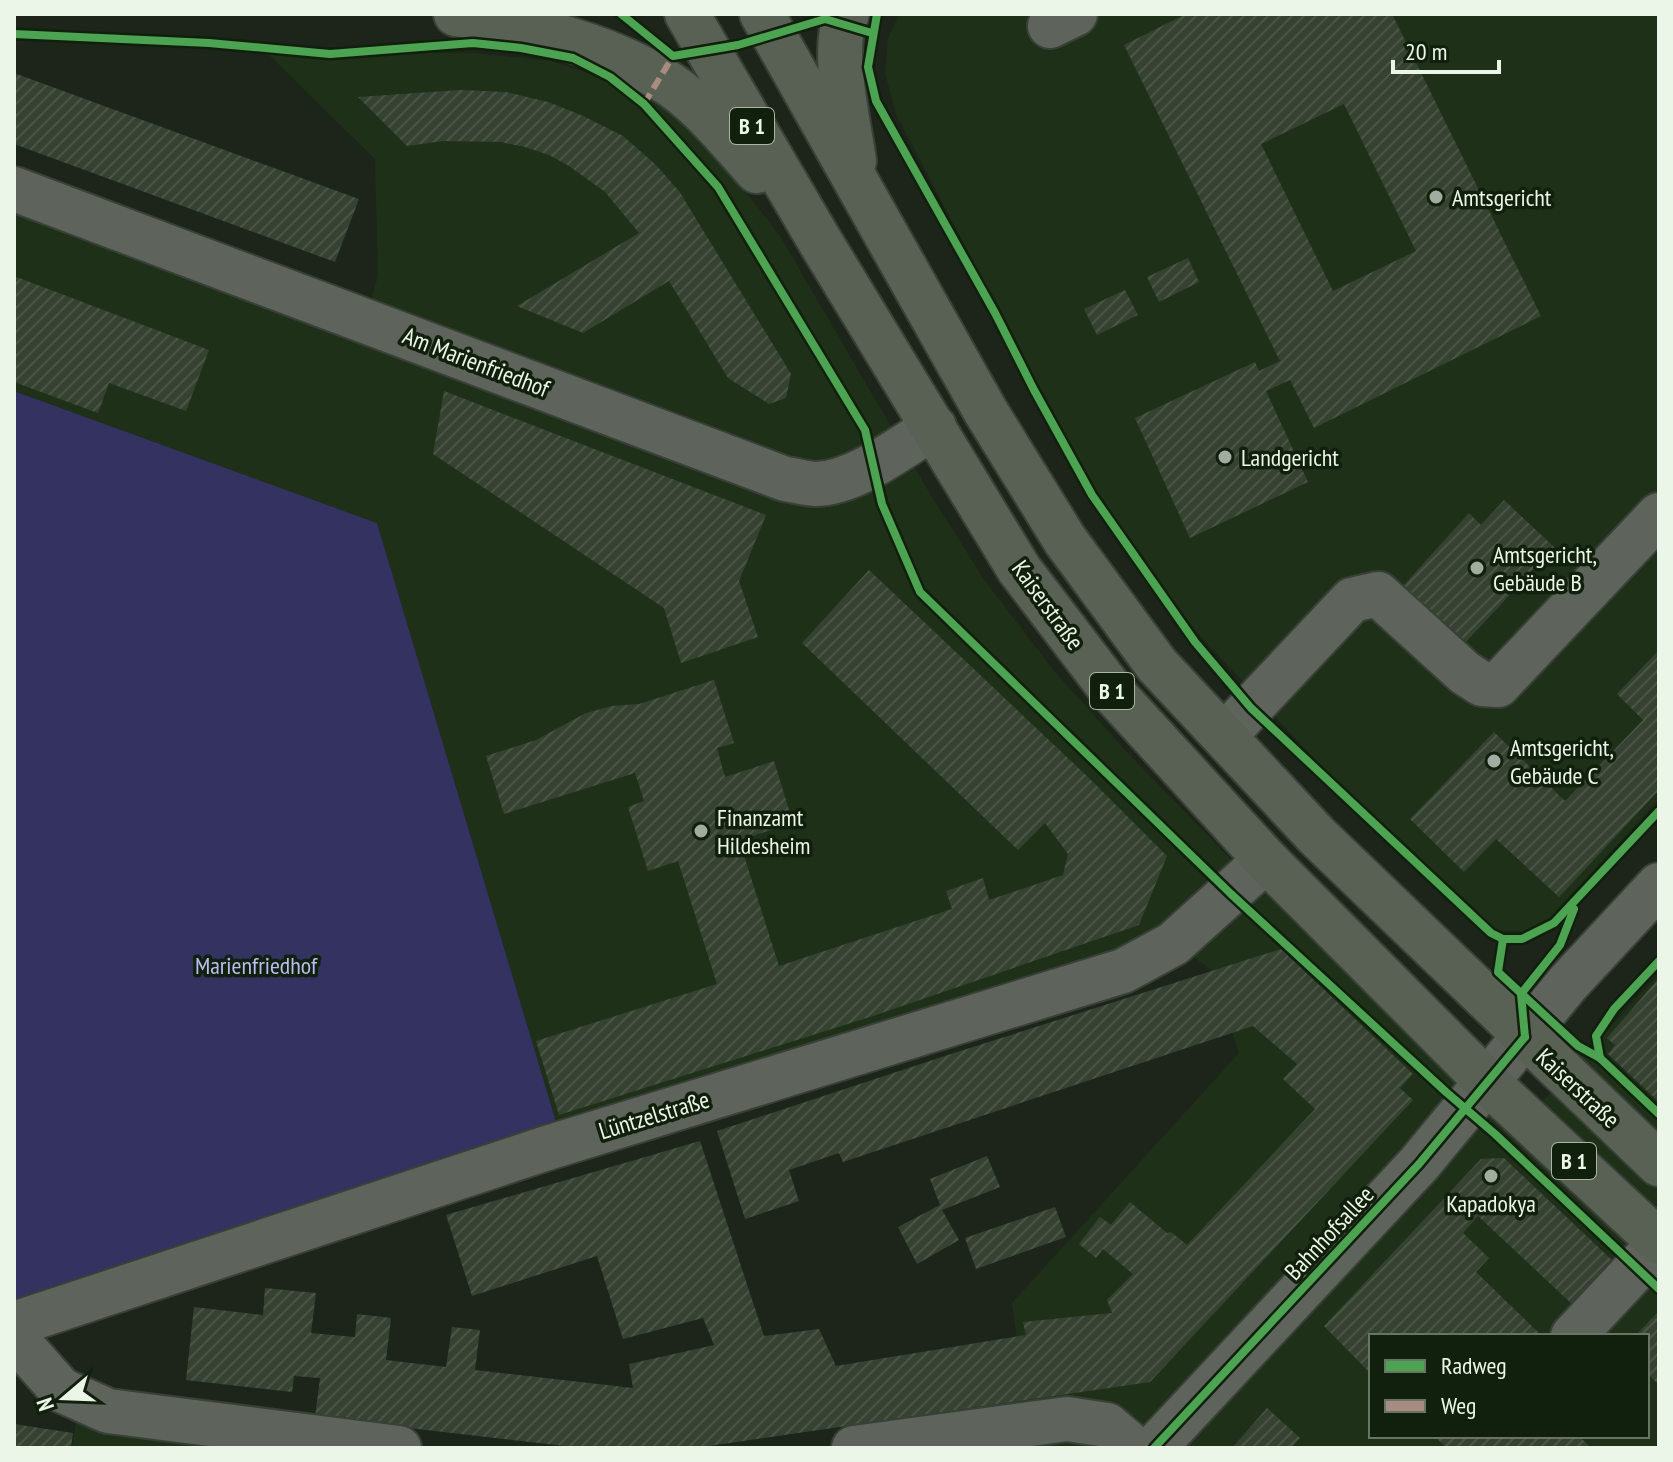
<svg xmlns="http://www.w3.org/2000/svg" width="1673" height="1462" font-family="'PT Sans Narrow',sans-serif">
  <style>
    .built { fill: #1f3018; fill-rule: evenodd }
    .park { fill: #333260 }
    .building { fill: url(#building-hatch); fill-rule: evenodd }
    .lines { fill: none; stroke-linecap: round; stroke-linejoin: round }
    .minor-casing { stroke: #384037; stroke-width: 48 }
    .major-casing { stroke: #384037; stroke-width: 48 }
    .minor { stroke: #5e645b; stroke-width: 44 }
    .major { stroke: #586154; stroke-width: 44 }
    .quiet { stroke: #a88b81; stroke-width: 6; stroke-dasharray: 12 6; stroke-linecap: butt }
    .cycleway-casing { stroke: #11200c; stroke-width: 13 }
    .cycleway { stroke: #4ca352; stroke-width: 8 }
    .poi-dot { fill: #a3aca0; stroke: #11200c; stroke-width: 3 }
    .labels { text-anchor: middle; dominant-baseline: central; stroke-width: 7; stroke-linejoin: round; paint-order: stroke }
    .shield { fill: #11200c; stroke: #aab5a6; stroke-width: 2 }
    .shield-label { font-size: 22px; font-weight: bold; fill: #ebf5e8 }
    .poi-label { font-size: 24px; fill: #ebf5e8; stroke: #11200c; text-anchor: start }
    .street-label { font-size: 24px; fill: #ebf5e8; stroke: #11200c }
    .park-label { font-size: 24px; fill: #babcf6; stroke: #11200c }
  </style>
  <defs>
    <pattern id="building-hatch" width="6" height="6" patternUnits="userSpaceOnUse" patternTransform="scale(2)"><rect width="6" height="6" fill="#364231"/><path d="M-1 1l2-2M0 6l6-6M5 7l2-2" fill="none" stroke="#4a5545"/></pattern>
  </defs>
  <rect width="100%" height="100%" fill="#1d251a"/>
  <!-- built -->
  <g class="built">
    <polygon points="899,14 1659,14 1659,799 1537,932 1483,930 1359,807 1195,630 1095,495 896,114 885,73 888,39"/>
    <path d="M265,51L474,53L550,61L603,78L666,107L720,159L780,236L932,497L985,581L1054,671L1125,750L1249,878L1517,1129L1659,974V1448H960L1026,1403L1012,1303L1239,1053L1212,970L1173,944L557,1125L377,523L14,391V193L362,330L378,276L375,159ZM1371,1336H1647V1436H1371Z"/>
    <polygon points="77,1417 151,1428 187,1445 187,1448 72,1448"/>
  </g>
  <!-- park -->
  <polygon class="park" points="14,391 377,523 557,1125 14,1305"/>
  <!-- building -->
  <g class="building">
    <path d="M1186,14H1392L1541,316L1314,428L1290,380L1266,391L1308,482L1190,538L1135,418L1255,362L1259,371L1280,361L1124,45ZM1344,104L1416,251L1333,291L1261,144Z"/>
    <polygon points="14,73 359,199 335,262 14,144"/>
    <polygon points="460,90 506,92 548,102 581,115 623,136 655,164 679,191 791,374 786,398 769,404 728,378 669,281 583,333 517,306 639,233 605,192 569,166 549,155 525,147 501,142 443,141 407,146 358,97"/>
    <polygon points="1188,258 1199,282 1159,302 1147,277"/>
    <polygon points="14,276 209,350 186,411 109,383 98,413 14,382"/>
    <polygon points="1125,290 1138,315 1097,335 1084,309"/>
    <polygon points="444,391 766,515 739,581 758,637 681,663 664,608 433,454"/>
    <polygon points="1504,500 1554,547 1465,643 1403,586 1469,513 1481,525"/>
    <polygon points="869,570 1088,777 1167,856 1139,925 873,1016 559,1115 536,1041 717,984 678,861 648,871 628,807 644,801 635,773 504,814 486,756 536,740 586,713 612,706 639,704 714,680 734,743 717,748 725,777 774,761 793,823 739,840 779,966 952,909 946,891 983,878 989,900 1063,875 1068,854 1045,823 1018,850 802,643"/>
    <polygon points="1657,652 1659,655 1659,790 1559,897 1496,839 1464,872 1410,819 1494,732 1565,801 1643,720 1617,694"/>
    <polygon points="1281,949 1413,1074 1400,1088 1413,1100 1150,1382 695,1448 582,1448 315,1417 320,1378 294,1376 292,1392 186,1380 194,1307 263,1315 265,1288 316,1293 311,1333 355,1337 357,1314 391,1318 386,1360 446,1367 452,1327 480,1330 475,1370 633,1388 629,1364 714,1345 703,1318 623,1339 597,1256 472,1296 446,1215 700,1141 764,1336 819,1329 836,1366 1026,1335 1023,1322 1112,1313 1107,1300 1133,1274 1103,1249 1096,1258 1079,1244 1100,1217 1111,1225 1130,1202 1167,1233 1171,1232 1187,1245 1315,1109 1283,1079 1297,1064 1253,1026 843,1162 839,1153 789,1170 799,1201 745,1219 717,1131 954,1053"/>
    <polygon points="1659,978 1659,1102 1608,1054 1615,1045 1607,1038"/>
    <polygon points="987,1156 1000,1187 942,1210 959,1240 917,1264 898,1227 940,1205 930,1179"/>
    <polygon points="1504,1158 1614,1262 1573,1305 1478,1216 1463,1233 1489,1258 1476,1272 1540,1334 1538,1336 1371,1336 1371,1374 1324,1326 1481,1159"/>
    <polygon points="1055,1207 1066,1237 976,1269 965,1238"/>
    <polygon points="1659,1311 1659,1385 1647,1373 1647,1336 1635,1336"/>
    <polygon points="1267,1408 1300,1438 1291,1448 1232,1448"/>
    <polygon points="14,1424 73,1433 71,1448 14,1448"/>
    <polygon points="1434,1436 1579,1436 1591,1448 1447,1448"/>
  </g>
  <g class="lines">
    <!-- minor casing -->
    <g class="minor-casing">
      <g id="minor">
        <polyline points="1050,26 1075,14"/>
        <path d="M14,189L785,479C795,480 806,484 816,484C856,483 901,447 934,427"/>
        <polyline points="1224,736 1352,600 1378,594 1465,673 1482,684 1498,685 1659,515"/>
        <polyline points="14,1324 547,1148 1123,971 1173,944 1266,860"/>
        <polyline points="1573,1336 1659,1244"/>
        <polyline points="14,1337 61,1390 108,1411 399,1448"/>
        <polyline points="854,1448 1067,1419 1107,1425 1134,1448"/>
        <polyline points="1154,1448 1419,1164 1568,983 1659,885"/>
      </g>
    </g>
    <!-- major casing -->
    <g class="major-casing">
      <g id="major">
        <path d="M456,14C526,26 598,42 660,78C698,100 727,138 757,171"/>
        <polyline points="687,14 818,238 1019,569 1115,695 1266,860 1487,1082 1659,1242"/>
        <polyline points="762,14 986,412 1065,540 1157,665 1317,836 1659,1164"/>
        <path d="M847,14C830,48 849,123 854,161"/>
      </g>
    </g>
    <!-- minor -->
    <use href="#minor" class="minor"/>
    <!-- major -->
    <use href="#major" class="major"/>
    <!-- quiet -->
    <polyline class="quiet" points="644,104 673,56"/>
    <!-- cycleway casing -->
    <g class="cycleway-casing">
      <g id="cycleway">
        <polyline points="621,14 673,56 738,45 825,19 872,33"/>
        <polyline points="877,14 868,67 876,101 995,313 1034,390 1092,495 1195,642 1251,708 1491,933 1503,939 1522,939 1554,923 1659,811"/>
        <polyline points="14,34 209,43 330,54 473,43 521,48 573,58 610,77 644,104 718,187 865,430 882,504 920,592 1231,894 1446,1092 1495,1134 1659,1289"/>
        <polyline points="1503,939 1498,972 1578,1046 1600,1058 1659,1114"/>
        <polyline points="1525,1037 1521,994 1560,945 1574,909"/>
        <polyline points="1600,1058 1596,1036 1614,1009 1659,961"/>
        <polyline points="1154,1448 1419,1164 1525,1037"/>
      </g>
    </g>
    <!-- cycleway -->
    <use href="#cycleway" class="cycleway"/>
  </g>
  <!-- markers -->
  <g class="poi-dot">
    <circle cx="1436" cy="197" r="8"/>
    <circle cx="1225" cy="457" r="8"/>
    <circle cx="1477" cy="568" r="8"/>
    <circle cx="1494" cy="761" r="8"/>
    <circle cx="701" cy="831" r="8"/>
    <circle cx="1491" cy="1176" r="8"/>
  </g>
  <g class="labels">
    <!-- shield labels -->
    <g class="shield">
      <rect x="730" y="108" width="44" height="36" rx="6"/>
      <rect x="1090" y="673" width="44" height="36" rx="6"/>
      <rect x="1552" y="1143" width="44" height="36" rx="6"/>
    </g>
    <g class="shield-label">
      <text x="752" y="126">B 1</text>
      <text x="1112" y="691">B 1</text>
      <text x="1574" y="1161">B 1</text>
    </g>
    <!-- poi labels -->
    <g class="poi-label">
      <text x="1452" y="197">Amtsgericht</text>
      <text x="1241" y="457">Landgericht</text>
      <text x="1493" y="554">Amtsgericht,<tspan x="1493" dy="28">Gebäude B</tspan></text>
      <text x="1510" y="747">Amtsgericht,<tspan x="1510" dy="28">Gebäude C</tspan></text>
      <text x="717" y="817">Finanzamt<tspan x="717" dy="28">Hildesheim</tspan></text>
      <text x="1491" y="1203" text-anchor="middle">Kapadokya</text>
    </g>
    <!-- street labels -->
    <g class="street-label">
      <text transform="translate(476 362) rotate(21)">Am Marienfriedhof</text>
      <text transform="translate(1048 605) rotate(54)">Kaiserstraße</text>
      <text transform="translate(1578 1088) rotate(43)">Kaiserstraße</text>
      <text transform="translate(654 1115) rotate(-17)">Lüntzelstraße</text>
      <text transform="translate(1329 1233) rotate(-47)">Bahnhofsallee</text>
    </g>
    <!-- park labels -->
    <g class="park-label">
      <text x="256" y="965">Marienfriedhof</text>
    </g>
  </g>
  <!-- border -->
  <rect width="1673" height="1462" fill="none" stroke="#ebf5e8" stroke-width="32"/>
  <!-- legend -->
  <rect x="1369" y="1334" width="280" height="104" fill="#11200c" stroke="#687564" stroke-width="2"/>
  <rect x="1385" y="1360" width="40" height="12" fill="#4ca352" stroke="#687564" stroke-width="2"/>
  <text x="1441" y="1374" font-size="24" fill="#ebf5e8">Radweg</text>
  <rect x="1385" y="1400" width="40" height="12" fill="#a88b81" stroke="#687564" stroke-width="2"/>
  <text x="1441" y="1414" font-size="24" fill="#ebf5e8">Weg</text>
  <!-- north arrow -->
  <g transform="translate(64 1398) rotate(251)" stroke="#11200c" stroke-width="6" paint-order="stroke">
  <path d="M0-6L14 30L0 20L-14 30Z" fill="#ebf5e8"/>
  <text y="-12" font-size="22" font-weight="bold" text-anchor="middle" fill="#ebf5e8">N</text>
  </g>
  <!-- scale -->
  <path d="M1393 60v12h106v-12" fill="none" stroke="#ebf5e8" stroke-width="4"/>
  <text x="1405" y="60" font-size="24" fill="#ebf5e8" stroke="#11200c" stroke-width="6" paint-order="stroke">20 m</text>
</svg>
